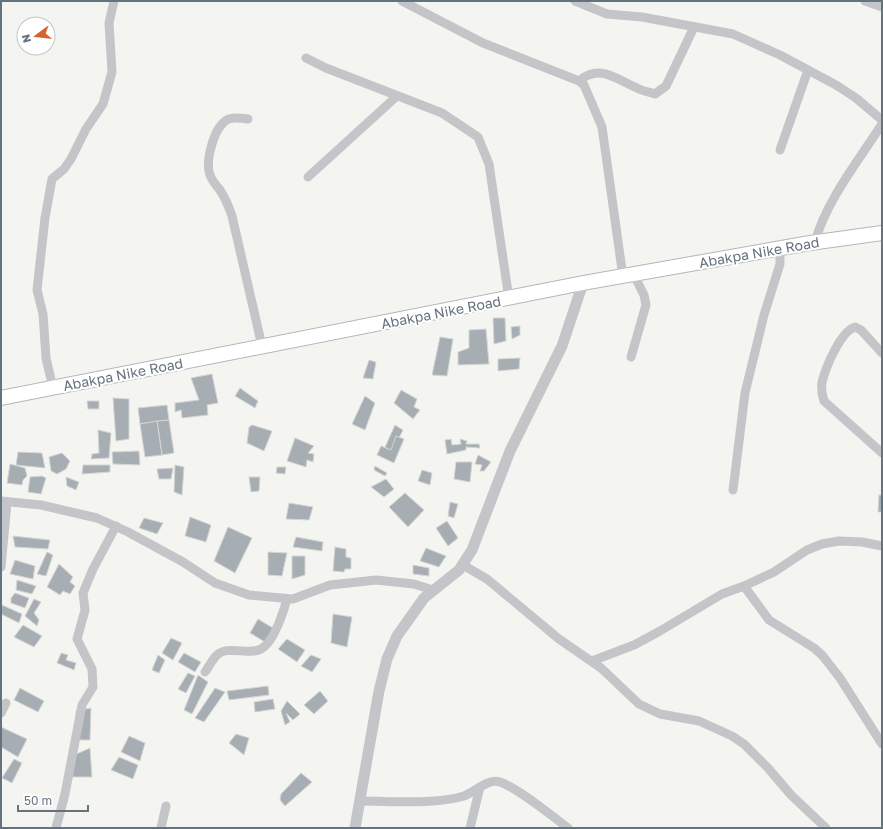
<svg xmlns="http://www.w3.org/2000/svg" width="883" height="829" font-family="'Golos Text',sans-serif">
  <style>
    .building { fill: #a7aeb3; stroke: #d5d6d4 }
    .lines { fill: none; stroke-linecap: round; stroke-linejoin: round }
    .primary-casing { stroke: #b3b7ba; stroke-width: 16 }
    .minor { stroke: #c3c5c9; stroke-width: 9 }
    .tertiary { stroke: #c3c5c9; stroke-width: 11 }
    .primary { stroke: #fff; stroke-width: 14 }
    .labels { text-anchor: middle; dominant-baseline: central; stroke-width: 4; stroke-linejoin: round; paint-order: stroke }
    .street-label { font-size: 14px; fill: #657280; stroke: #fff }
  </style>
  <rect width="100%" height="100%" fill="#f4f4f1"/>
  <!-- building -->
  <g class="building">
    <polygon points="493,318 505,318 506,341 494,344"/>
    <polygon points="520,326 520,335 512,339 511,327"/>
    <polygon points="486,329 489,364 458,365 458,352 469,348 469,330"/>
    <polygon points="440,337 453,339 447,376 432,375"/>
    <polygon points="520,358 519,369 498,371 498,359"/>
    <polygon points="369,360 376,362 373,379 363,378"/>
    <polygon points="212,374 218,403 207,405 208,415 182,418 181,410 175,412 175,403 199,400 191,378"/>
    <polygon points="240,388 258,401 255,408 235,396"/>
    <polygon points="401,390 417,399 414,407 420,410 413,419 394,403"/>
    <polygon points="365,396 375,403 365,430 352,424"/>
    <polygon points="113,398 129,399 129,439 116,441"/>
    <polygon points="87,401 99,401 99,409 88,409"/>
    <polygon points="167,405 169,420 140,424 138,408"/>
    <polygon points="169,420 174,453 162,455 157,421"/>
    <polygon points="157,421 162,455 145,457 140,424"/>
    <polygon points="252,425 272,431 264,451 247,443 249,427"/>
    <polygon points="395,425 403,430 392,452 385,447"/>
    <polygon points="98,430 111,433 109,458 91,459 92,454 99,453"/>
    <polygon points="396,436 404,439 394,463 377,455 381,446 391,450"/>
    <polygon points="295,438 314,446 308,453 314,454 313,462 307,460 306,467 287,461"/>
    <polygon points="451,439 452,445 461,444 460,439 467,441 466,444 479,444 480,448 466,447 466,450 447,454 445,440"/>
    <polygon points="139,451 140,465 113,464 112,452"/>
    <polygon points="18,452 42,453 45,468 16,465"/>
    <polygon points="62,453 70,461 66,469 57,474 51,471 49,457"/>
    <polygon points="478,455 491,462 484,471 480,471 482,465 475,464"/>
    <polygon points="456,462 472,462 470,482 454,479"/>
    <polygon points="10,464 25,468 27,476 23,480 22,485 7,483"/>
    <polygon points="83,465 110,465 110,472 82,474"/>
    <polygon points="175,465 184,467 182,495 174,492"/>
    <polygon points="375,466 387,473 385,476 374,470"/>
    <polygon points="277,467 286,467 285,474 276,473"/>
    <polygon points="173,468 171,479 159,479 157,469"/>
    <polygon points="422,470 432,473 430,485 418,481"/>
    <polygon points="42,476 46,478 41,494 28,492 30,477"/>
    <polygon points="66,477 79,482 76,490 67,486"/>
    <polygon points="249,477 260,477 259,491 251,492"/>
    <polygon points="386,479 394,489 384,497 371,487"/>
    <polygon points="405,493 424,510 408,527 389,507"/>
    <polygon points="879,495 882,495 882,512 878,512"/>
    <polygon points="450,502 458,504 454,518 448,516"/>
    <polygon points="289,503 313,507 309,520 286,519"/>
    <polygon points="190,517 211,525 206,542 185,536"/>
    <polygon points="144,518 163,523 157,534 139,528"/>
    <polygon points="447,521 458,538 448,546 436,528"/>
    <polygon points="228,527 252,538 235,573 214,561"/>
    <polygon points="13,536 50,540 48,549 15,547"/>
    <polygon points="296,537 323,542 322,551 293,547"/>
    <polygon points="335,547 346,549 346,557 351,558 351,569 345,569 344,572 333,571"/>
    <polygon points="426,548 446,556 439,567 420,561"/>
    <polygon points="47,552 53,555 46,576 37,574"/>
    <polygon points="268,552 287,553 282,576 268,575"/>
    <polygon points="292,556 305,556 305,575 292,579"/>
    <polygon points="15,560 35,566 33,579 10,574"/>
    <polygon points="59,564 73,577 70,582 75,586 70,594 63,591 60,595 47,587"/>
    <polygon points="413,565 429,568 429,576 413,574"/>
    <polygon points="17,580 36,586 32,594 16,590"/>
    <polygon points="15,593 29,598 25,608 11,603 11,598"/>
    <polygon points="34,599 41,602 34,613 39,620 37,626 25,616"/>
    <polygon points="2,605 22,614 19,623 1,614"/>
    <polygon points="333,614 352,617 347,647 331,643"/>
    <polygon points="258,619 273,628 265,642 250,633"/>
    <polygon points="23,625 42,636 34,647 14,637"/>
    <polygon points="171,638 182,643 173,660 162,653"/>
    <polygon points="287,639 305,650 297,662 278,649"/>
    <polygon points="61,653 68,655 66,660 76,663 74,670 57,663"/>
    <polygon points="184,653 201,662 195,672 178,662"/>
    <polygon points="158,655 165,660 159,673 152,670"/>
    <polygon points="311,655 321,659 312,672 301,666"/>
    <polygon points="188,673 195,676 186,693 178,689"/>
    <polygon points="198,675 208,682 192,714 184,710"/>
    <polygon points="268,686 269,695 229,700 227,691"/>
    <polygon points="20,688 44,701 38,712 14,700"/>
    <polygon points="215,688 225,692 204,722 195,718"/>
    <polygon points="320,691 328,701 314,714 304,705"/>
    <polygon points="273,699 275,709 255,712 254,702"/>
    <polygon points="287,701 300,714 293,720 286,713 290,722 285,725 281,711"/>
    <polygon points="91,708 90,740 77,740 76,711"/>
    <polygon points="1,727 27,739 18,757 1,747"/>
    <polygon points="236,734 249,738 244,755 229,743"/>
    <polygon points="129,736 145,743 140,761 121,752"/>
    <polygon points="90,748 92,777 69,777 72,756"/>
    <polygon points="119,757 138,765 133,779 111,770"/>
    <polygon points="14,759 22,763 12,783 2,778"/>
    <polygon points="301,773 312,782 285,806 280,800 281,794"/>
  </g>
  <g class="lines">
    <!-- primary casing -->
    <g class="primary-casing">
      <polyline id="primary" points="1,398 583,283 810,243 882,233"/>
    </g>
    <!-- minor -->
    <g class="minor">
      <polyline points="402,1 483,43 579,81 584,85 602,127 623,277"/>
      <polyline points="575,1 607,14 642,17 733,34 780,55 836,85 856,98 882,120"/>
      <polyline points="865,1 882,7"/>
      <polyline points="306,58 326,68 442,113 478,137 489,164 509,299"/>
      <path d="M579,81C600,63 617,80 637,88C642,91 649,92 655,94L666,86L694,27"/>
      <path d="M248,119C242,118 235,117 229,119C214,125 205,161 210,175C212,181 216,185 220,190C225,198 229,207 232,216L262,346"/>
      <polyline points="780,150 808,70"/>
      <polyline points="308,177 397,96"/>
      <path d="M815,242C826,201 859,160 882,124"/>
      <path d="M882,353L861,330L855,327C840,332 826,367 822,382C821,389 822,395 824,401L882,453"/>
      <polyline points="631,357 646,305 644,295 634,275"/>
      <polyline points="53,388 46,358 43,314 37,290 45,218 52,179 64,169 71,159 86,129 103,104 112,72 109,23 114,1"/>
      <polyline points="733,490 745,393 764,315 780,264 780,248"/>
      <polyline points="1,501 41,505 97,518 128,532 183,562 215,583 249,595 293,599 330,585 376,580 414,584 433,590"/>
      <polyline points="463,565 487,579 559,639 601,668 639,704 660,714 699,721 732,736 744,744 768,768 791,795 826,828"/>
      <polyline points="1,567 7,502"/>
      <polyline points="744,586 769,620 814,648 822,655 840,678 882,744"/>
      <polyline points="592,661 634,645 660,631 722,594 744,586 774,572 807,550 822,544 839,541 862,542 882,546"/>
      <path d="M205,672C209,667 212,660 216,656C227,644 248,656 261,649C274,642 283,613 287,599"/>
      <polyline points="1,713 6,703"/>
      <path d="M361,801C392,801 434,805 464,796C475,792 488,778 500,782C518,788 552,816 568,828"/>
      <polyline points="56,828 65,794 82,705 93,687 92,669 77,639 85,610 83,593 93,569 116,526"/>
      <polyline points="161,828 166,806"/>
      <polyline points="470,828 480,787"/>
    </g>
    <!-- tertiary -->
    <polyline class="tertiary" points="355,828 379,691 387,659 397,636 424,598 459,570 472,550 510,451 562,346 583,283"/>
    <!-- primary -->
    <use href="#primary" class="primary"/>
  </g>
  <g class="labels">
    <!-- street labels -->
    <g class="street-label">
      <text transform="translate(759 252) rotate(-10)">Abakpa Nike Road</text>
      <text transform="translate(441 312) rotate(-11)">Abakpa Nike Road</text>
      <text transform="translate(123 374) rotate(-11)">Abakpa Nike Road</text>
    </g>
  </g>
  <!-- border -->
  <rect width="883" height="829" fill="none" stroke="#657280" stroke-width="4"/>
  <!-- north arrow -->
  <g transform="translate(36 36) rotate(255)"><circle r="19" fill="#ffffff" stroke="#c1c7cc"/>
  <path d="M0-3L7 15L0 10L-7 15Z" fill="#d66230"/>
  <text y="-6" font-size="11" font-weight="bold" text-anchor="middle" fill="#657280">N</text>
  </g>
  <!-- scale -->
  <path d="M18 805v6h70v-6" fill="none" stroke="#657280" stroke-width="2"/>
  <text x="24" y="805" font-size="12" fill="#657280" stroke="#ffffff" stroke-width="3" paint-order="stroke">50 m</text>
</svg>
